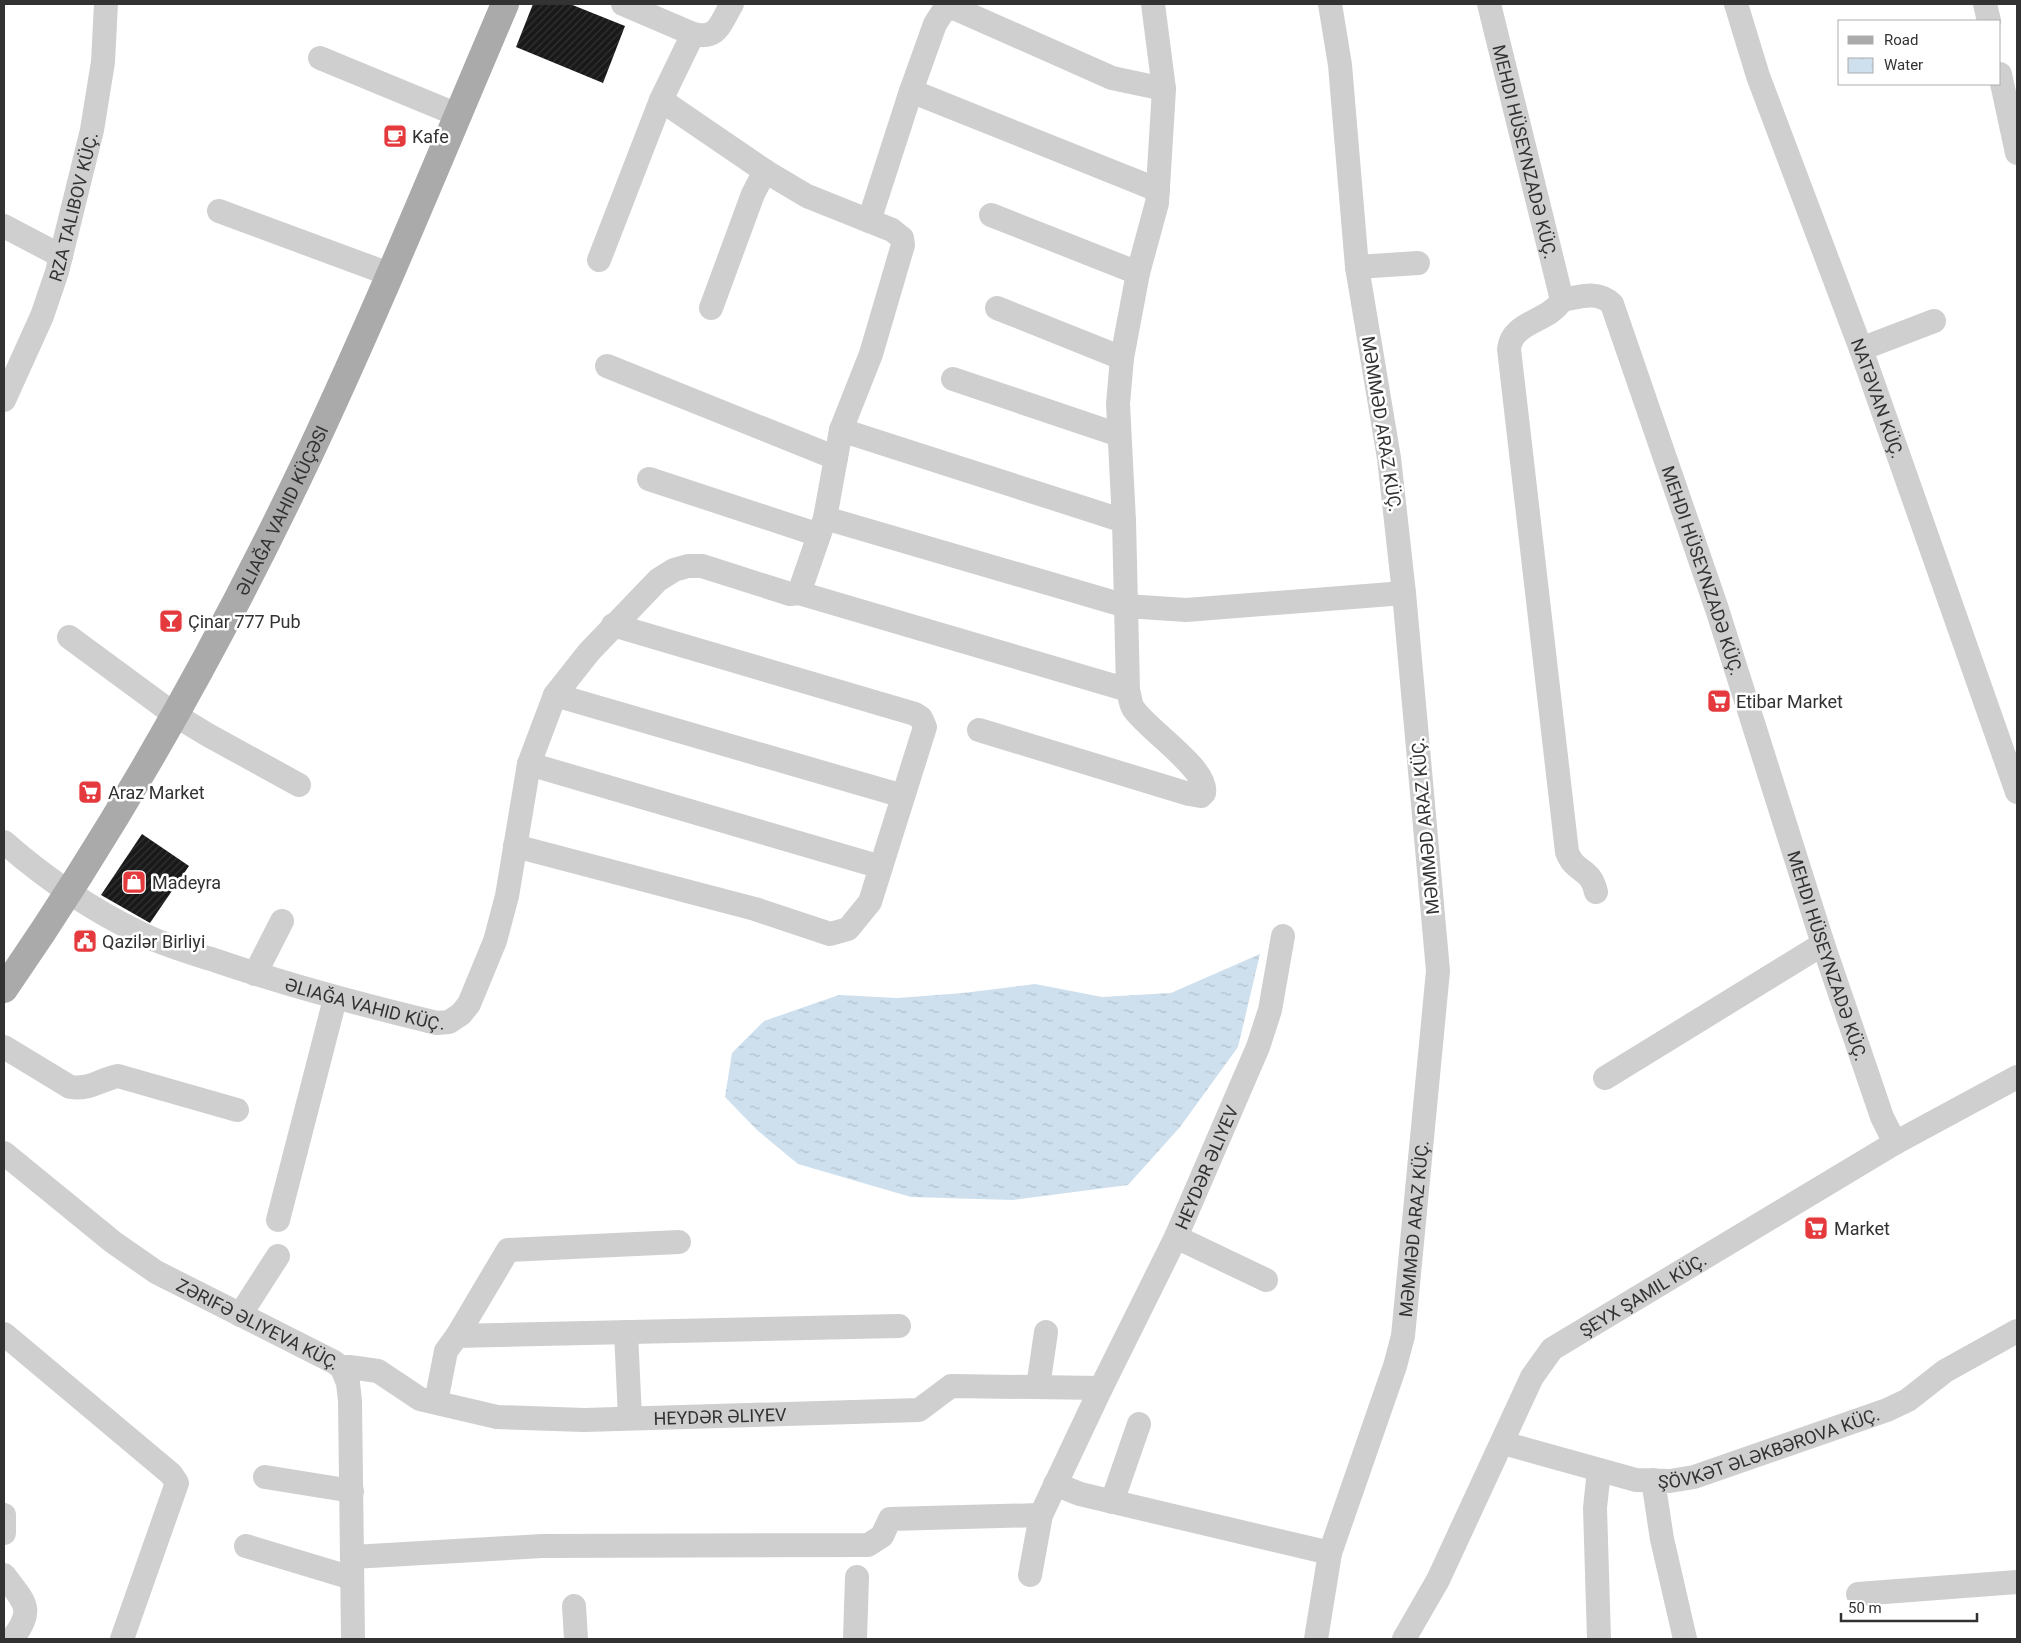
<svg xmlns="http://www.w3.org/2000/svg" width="2021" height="1643" font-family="Roboto,sans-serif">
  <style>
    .water { fill: url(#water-ripples) }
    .building { fill: url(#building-hatch) }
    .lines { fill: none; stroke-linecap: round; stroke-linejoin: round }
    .minor { stroke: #cfcfcf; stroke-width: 24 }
    .major { stroke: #aaa; stroke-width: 28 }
    .labels { text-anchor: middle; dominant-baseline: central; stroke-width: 5; stroke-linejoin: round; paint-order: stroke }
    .poi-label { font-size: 18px; fill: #323232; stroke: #fff; text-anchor: start }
    .street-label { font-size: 18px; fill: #323232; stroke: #fff }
  </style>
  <defs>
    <pattern id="water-ripples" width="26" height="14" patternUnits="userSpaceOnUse" patternTransform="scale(1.25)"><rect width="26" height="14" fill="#cedfed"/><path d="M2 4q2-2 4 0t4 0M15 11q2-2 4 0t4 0" fill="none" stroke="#b1c0cc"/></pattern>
    <pattern id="building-hatch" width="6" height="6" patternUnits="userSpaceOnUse" patternTransform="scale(1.25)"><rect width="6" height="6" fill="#191919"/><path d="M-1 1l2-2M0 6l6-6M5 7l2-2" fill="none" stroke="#323232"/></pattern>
  </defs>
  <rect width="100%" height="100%" fill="#fff"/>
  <!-- water -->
  <polygon class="water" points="1260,954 1238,1047 1180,1127 1128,1185 1012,1200 911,1197 798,1164 757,1130 725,1097 732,1053 764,1021 839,995 898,998 963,993 1035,984 1102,997 1171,993"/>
  <!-- building -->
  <g class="building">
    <polygon points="533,4 570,4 625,26 603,83 516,47"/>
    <polygon points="142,834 189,866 150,923 101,895"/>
  </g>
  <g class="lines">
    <!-- minor -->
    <g class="minor">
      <path id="s1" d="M1489,4L1562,300C1580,297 1598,290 1612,304L1717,609L1823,944L1882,1117L1895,1143"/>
      <path id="s2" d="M1736,4L1758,76L1861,349L2017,792"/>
      <polyline points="1985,4 1989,21"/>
      <path d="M693,34C719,40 720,23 732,4"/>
      <polyline points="320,58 458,115"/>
      <polyline points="2000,74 2017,153"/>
      <polyline points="911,91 1158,190"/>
      <polyline points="219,211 389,274"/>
      <polyline points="991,215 1138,273"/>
      <polyline points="869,221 911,91 935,24 944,10 954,8 1112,78 1164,89"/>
      <polyline points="4,226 61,256"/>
      <polyline points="599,260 661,100"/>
      <polyline points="1357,267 1418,263"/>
      <path d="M1562,300C1549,322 1512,321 1509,349L1567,852C1575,874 1590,866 1596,892"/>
      <polyline points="711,308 753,194 765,171"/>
      <polyline points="997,308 1122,358"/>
      <polyline points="1861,349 1934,321"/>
      <polyline points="607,366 836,458"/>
      <polyline points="953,379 1119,435"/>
      <path id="s3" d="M4,400L42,316L57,272L92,130L103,62L106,4"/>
      <polyline points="841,430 1124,521"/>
      <polyline points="649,479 819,535"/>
      <polyline points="825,518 1126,606 1186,610 1404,593"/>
      <polyline points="799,593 1128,690"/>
      <polyline points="69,637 175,715 208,735 299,785"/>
      <polyline points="555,695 903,796"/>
      <path d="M979,730L1189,794L1201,796L1204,793C1209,769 1146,729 1133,708C1130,703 1130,696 1128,690L1124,521L1118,404L1122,358L1138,273L1157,203L1164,89L1153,4"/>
      <polyline points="529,764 881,867"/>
      <path id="s4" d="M4,842C45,878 92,910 142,934C166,946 192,953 217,961C290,986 362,1005 437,1023L449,1022L461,1014L469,1004L495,941L507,896L529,764L555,695L589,652L658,580L674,570L688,566H702L790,594L799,593L825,518L841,430L871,354L903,245L902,238L892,230L807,196L765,171L661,100L693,34L623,4"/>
      <polyline points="515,846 755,909 830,934 848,929 870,902 925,727 921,718 915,714 613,625"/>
      <polyline points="255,974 282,921"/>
      <path d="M4,1047L70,1087C90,1090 99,1080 118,1076L237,1110"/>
      <polyline points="1605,1078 1823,944"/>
      <path id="s5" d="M4,1153L113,1242L156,1272L334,1362L342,1368L348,1383L350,1401L353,1639"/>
      <polyline points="278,1220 335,999"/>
      <polyline points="1176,1237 1266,1280"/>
      <polyline points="240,1315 278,1256"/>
      <polyline points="626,1332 630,1418"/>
      <polyline points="4,1334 171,1474 177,1483 122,1639"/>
      <polyline points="457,1336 508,1250 679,1242"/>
      <path id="s6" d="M342,1368L349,1367L378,1371L420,1399L497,1417L584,1420L919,1410L951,1386L1101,1388"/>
      <polyline points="1038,1387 1046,1332"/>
      <polyline points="436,1402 446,1351 457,1336 899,1326"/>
      <path id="s7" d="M1503,1443L1636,1480L1670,1481L1694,1477L1887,1410L1908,1400L1945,1371L2017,1331"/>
      <polyline points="1599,1470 1595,1508 1599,1639"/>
      <polyline points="265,1477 352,1491"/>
      <polyline points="1653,1480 1662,1539 1685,1639"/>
      <polyline points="1055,1484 1080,1494 1330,1553"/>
      <polyline points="1112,1502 1139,1424"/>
      <polyline points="4,1515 4,1533"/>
      <polyline points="246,1546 352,1578"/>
      <polyline points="353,1557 542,1546 868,1545 882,1536 890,1519 1041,1515"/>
      <path d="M4,1575C24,1602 36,1609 12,1639"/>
      <path id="s8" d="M1030,1575L1041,1515L1101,1388L1176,1237L1258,1047L1270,1010L1283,936"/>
      <polyline points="1858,1594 2017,1582"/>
      <polyline points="574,1606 576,1639"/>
      <polyline points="855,1639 857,1577"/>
      <path id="s9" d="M1316,1639L1330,1553L1395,1366L1403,1336L1438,971L1404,593L1389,458L1357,267L1340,65L1330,4"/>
      <path id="s10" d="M1404,1639L1438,1580L1532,1377L1552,1349L1895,1143L2017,1077"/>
    </g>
    <!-- major -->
    <path class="major" id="s11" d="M4,989C121,820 222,639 310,453C379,306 441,154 505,4"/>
  </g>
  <!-- icons -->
  <defs>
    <g id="cafe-square" transform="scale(1.25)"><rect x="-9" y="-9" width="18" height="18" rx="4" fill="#e4393d" stroke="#fff"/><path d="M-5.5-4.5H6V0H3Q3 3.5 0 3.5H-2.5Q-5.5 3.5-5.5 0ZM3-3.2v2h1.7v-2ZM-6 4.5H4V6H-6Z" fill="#fff"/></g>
    <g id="bar-square" transform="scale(1.25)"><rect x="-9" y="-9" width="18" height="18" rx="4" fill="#e4393d" stroke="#fff"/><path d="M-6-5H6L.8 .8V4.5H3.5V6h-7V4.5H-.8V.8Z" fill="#fff"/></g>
    <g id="supermarket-square" transform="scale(1.25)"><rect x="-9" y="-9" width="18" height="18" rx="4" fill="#e4393d" stroke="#fff"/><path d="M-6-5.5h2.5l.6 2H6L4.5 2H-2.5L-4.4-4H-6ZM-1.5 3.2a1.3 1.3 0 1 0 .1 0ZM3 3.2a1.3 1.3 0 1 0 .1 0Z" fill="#fff"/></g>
    <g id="shop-square" transform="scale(1.25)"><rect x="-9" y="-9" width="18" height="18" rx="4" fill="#e4393d" stroke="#fff"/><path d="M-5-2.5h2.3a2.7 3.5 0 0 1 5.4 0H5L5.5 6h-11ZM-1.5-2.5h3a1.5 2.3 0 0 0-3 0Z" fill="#fff"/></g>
    <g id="civic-square" transform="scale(1.25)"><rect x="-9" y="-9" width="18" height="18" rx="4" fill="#e4393d" stroke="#fff"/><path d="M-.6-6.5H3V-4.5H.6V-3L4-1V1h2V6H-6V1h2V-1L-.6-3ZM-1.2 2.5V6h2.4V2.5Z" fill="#fff"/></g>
  </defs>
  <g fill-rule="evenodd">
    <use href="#cafe-square" x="395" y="136"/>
    <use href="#bar-square" x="171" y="621"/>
    <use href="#supermarket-square" x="1719" y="701"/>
    <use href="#supermarket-square" x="90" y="792"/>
    <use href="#shop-square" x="134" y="882"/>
    <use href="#civic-square" x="85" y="941"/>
    <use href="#supermarket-square" x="1816" y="1228"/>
  </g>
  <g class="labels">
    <!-- poi labels -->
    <g class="poi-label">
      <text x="412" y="136">Kafe</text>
      <text x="188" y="621">Çinar 777 Pub</text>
      <text x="1736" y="701">Etibar Market</text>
      <text x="108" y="792">Araz Market</text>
      <text x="152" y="882">Madeyra</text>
      <text x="102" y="941">Qazilər Birliyi</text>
      <text x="1834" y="1228">Market</text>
    </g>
    <!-- street labels -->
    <g class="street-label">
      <text stroke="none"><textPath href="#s1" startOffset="152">MEHDI HÜSEYNZADƏ KÜÇ.</textPath></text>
      <text stroke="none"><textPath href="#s3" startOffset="206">RZA TALIBOV KÜÇ.</textPath></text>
      <text stroke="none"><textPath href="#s2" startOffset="419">NATƏVAN KÜÇ.</textPath></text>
      <text transform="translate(1382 424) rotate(81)">MƏMMƏD ARAZ KÜÇ.</text>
      <text stroke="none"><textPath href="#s11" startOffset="554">ƏLIAĞA VAHID KÜÇƏSI</textPath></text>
      <text stroke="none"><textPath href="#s1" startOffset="639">MEHDI HÜSEYNZADƏ KÜÇ.</textPath></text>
      <text transform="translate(1425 826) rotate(-95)">MƏMMƏD ARAZ KÜÇ.</text>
      <text stroke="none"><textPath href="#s1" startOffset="1044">MEHDI HÜSEYNZADƏ KÜÇ.</textPath></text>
      <text stroke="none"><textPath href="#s4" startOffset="400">ƏLIAĞA VAHID KÜÇ.</textPath></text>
      <text stroke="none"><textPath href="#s8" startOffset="446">HEYDƏR ƏLIYEV</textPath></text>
      <text stroke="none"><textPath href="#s9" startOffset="424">MƏMMƏD ARAZ KÜÇ.</textPath></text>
      <text stroke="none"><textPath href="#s10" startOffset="432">ŞEYX ŞAMIL KÜÇ.</textPath></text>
      <text stroke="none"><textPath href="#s5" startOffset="308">ZƏRIFƏ ƏLIYEVA KÜÇ.</textPath></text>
      <text stroke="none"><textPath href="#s6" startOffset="389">HEYDƏR ƏLIYEV</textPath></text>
      <text stroke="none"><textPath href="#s7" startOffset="276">ŞÖVKƏT ƏLƏKBƏROVA KÜÇ.</textPath></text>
    </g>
  </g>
  <!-- border -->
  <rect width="2021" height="1643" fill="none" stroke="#323232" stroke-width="10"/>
  <!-- legend -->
  <rect x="1838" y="20" width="162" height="65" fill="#ffffff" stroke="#adadad"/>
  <rect x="1848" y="36" width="25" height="8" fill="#aaaaaa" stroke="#adadad"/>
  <text x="1884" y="45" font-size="15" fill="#323232">Road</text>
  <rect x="1848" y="58" width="25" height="15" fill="url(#water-ripples)" stroke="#adadad"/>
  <text x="1884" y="70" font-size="15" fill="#323232">Water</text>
  <!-- scale -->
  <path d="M1841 1613v8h136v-8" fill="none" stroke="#323232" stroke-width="2.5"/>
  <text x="1848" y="1613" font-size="15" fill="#323232" stroke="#ffffff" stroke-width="4" paint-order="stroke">50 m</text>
</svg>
